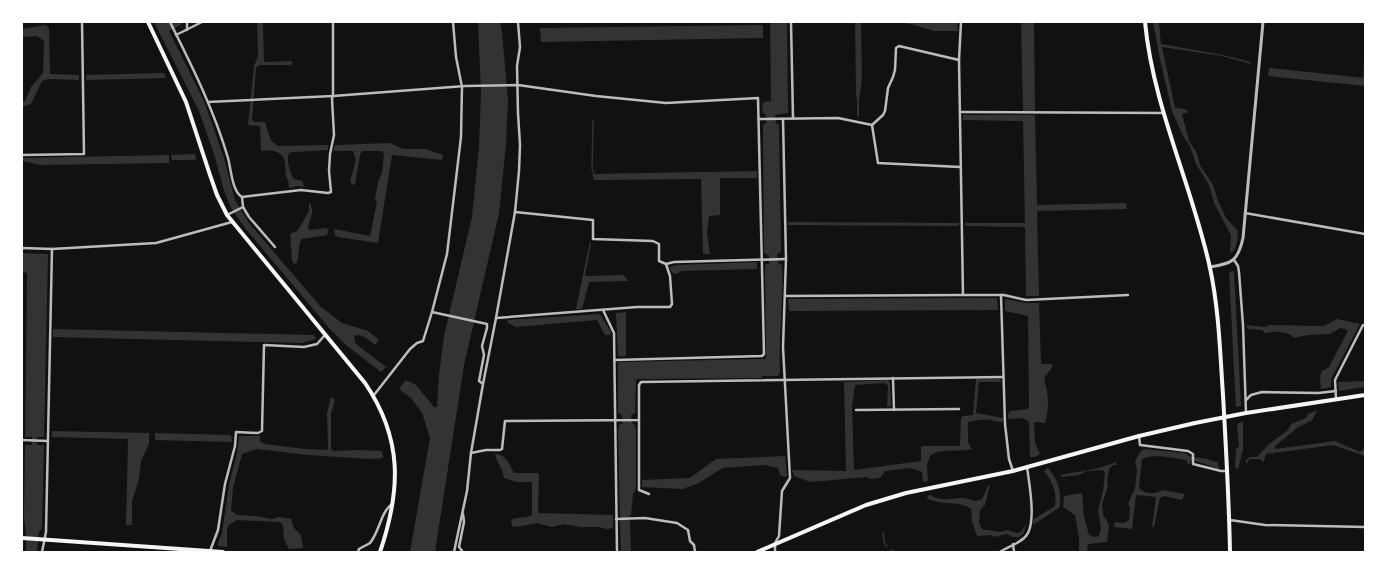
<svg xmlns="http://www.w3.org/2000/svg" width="1387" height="574" font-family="Karla,sans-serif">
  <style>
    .water { fill: #333 }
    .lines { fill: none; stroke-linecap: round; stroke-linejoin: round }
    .stream { stroke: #333; stroke-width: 1.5 }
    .minor { stroke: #bcbcbc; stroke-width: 2.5 }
    .tertiary { stroke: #bcbcbc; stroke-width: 3 }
    .trunk { stroke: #f5f5f5; stroke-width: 4 }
  </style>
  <rect width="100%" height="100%" fill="#111"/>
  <!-- water -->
  <g class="water">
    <path d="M154,22H182V24L169,31L204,101L224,158L235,200L249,223L321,307L342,323L368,331L379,340L375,345C369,340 364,335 356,335L354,338L356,344L386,367L381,372L346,345L329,328L245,228L231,208L224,191L215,157L199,111Z"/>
    <path d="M257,22H263L264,62L292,61L291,65H259L256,68L252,120L254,122H265L271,141L278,146L328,145V150L293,152L289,153C286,161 290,173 294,179L302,181L304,185L303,187L297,186L289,188C289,183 288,180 286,176C285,171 286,164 284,159C280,150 270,150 261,151L260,126L248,125L254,66L258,56Z"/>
    <polygon points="478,22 500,22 502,33 508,100 506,144 499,213 464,365 435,552 410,552 430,438 422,413 411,398 399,389 406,380 416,385 434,407 437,407 439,375 444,336 472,217 479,147 481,93"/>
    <path d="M770,22H787L788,113L775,115L776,123L779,125L781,252L777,254L778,263L782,265C784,301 778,337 780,373L778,376H762V378L637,379L636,380L635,413L631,415L632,423L635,425L636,432V485L635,491L633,494L631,515L628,517L630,521L631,552H621L620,521L621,517L620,516L618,432L619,425L623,423L622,415L618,413V365L619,362L765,359L766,358L765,266L766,264H769V255L766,254L764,253L763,125L766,123V115L763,113L762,104L764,102L771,101Z"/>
    <polygon points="855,22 861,22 862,78 859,102 859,116 857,116 857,97 856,97"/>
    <polygon points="896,22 957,22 958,31 934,31 911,24"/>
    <polygon points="1021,22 1034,22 1035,111 1023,111"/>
    <path d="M1153,22H1159L1161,44L1223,55L1251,62V64L1222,56L1162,47L1175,108L1185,109L1188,112L1182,114L1189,141L1197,153L1200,165L1213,185L1218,201L1226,218L1238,231C1237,239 1238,250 1230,253L1231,235L1214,203L1209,185L1196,164L1190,146L1183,136L1172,111L1160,59Z"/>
    <polygon points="45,25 49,28 50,74 79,75 79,80 49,79 42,81 31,104 22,107 22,102 25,101 31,87 43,73 44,41 37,36 22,37 22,29"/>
    <polygon points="763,25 763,38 541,42 540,28"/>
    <polygon points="1269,68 1365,78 1365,86 1268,76"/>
    <polygon points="164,73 166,78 86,80 86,75"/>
    <polygon points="963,115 1035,115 1037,205 1126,203 1127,209 1037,211 1039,296 1026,296 1025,227 965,226 965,223 1025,223 1023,121 963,120"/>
    <polygon points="390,143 403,149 426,149 443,155 442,160 392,155 378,243 338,237 335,235 334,229 370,236 377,202 375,199 378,182 382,173 384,154 382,151 362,151 360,155 355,184 353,185 350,182 356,160 353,151 333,151 335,145"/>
    <polygon points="195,154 196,160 172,160 171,155"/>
    <polygon points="169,155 169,163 41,165 22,161 22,158"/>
    <polygon points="757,171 757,178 720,178 720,215 709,216 707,233 710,254 703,254 701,179 594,180 592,174"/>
    <path d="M309,202C316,211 309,219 308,229L310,230L327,228L328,232L327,235L302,239L300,242L297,263L294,264C289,257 294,252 290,245L291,240L290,234L298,230L309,211Z"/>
    <polygon points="788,222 959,223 959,226 788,225"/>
    <polygon points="590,241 591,243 585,276 624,275 628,281 589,282 582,309 576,309"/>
    <polygon points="22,253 48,254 44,437 37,437 37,445 44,445 42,529 39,531 37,552 26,552 26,534 24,517 25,445 32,445 32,437 25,437 27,273 22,272"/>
    <polygon points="757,262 757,269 681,271 677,274 672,273 670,267 677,265"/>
    <polygon points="1234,271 1241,406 1236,407 1229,272"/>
    <polygon points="997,298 998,310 789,311 788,299"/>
    <path d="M1005,299L1026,303H1039L1041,364H1052V368L1044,378C1048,393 1050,407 1045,423L1035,422L1034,423L1035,443L1040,454L1035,457H1030L1029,422C1024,416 1015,419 1008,419V414L1011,411L1027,409L1029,407L1028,316L1005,311Z"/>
    <polygon points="626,312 626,356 618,356 616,313"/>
    <polygon points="600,314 611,332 611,335 605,335 597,320 516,327 508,323 507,320"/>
    <path d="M1337,319L1360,324L1331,379V387L1321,389L1320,376L1322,371L1329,367L1348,331L1345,329L1340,328L1330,334L1308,335L1294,338C1288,331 1274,331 1265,333L1262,330L1249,329L1247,328V325L1264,327L1269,325L1324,326Z"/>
    <polygon points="53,329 314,335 316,339 302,343 53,337"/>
    <path d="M976,379H1000L1001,382H979L976,413L1003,418V421C998,423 996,421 991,420C984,419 975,420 968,422V442L972,449C959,453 942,447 930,456L927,465L928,481L923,482L922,472L910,468L885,471L880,478L870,479L867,477L810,482L794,476L792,470L846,471L844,382L888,380L890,383L891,405L889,407L887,406L888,386L885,383L855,385L852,407L854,470L921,461V446H960L961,418L963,416L973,415Z"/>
    <polygon points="1365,381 1365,387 1339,391 1338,382"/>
    <polygon points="331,397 335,400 331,413 331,449 333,451 358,450 381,451 383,455 383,458 372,459 308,455 257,449 242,454 233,488 231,510 237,515 255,516 272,519 280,517 291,519 294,528 301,535 303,548 289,549 284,539 283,525 280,522 237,520 229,525 227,530 227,547 218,546 218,543 222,533 229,485 237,453 239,436 260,436 260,441 264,444 305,449 327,450 328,448 327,413"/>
    <polygon points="1317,411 1312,420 1297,428 1275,446 1275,449 1335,441 1360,452 1365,448 1365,456 1333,445 1266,454 1263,463 1261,459 1250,459 1246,464 1246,460 1250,457 1257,457 1268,445 1288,430 1291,424 1306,418 1309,413"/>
    <polygon points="1243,422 1243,450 1238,469 1235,467 1236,449 1239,446 1237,425 1238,423"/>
    <polygon points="52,431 149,433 149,444 141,461 139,479 132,501 132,525 126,525 128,439 52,437"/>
    <polygon points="155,433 231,435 232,442 155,440"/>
    <path d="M1144,449L1185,453L1191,457L1208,459L1212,461L1218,462L1219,469L1193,460L1190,461V465L1188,464L1186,460C1175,458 1152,453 1142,459L1139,488C1145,494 1155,495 1162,490L1185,494L1182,500L1164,496L1160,498L1154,527H1152L1156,497L1136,495L1132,529L1114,527L1115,522L1124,523L1129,520L1130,507L1128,504L1135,488L1137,470L1135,461L1140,452Z"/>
    <path d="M495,454C506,454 509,464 514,473H539L538,513L613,515V528L607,529L599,527H580L564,524L552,527L537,523L517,527L512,526L511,520C518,516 525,519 532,515V482H516L504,478C503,468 497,464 495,454Z"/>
    <polygon points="785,456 787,476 784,477 780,475 778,468 765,465 723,468 697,484 682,489 642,487 642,480 690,478 716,459"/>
    <path d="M1116,462L1117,465H1113L1109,469L1107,481L1108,486L1102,505L1103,515L1109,525L1107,542L1088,544L1087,552H1079V538L1075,515L1063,507L1064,496L1082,493L1084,516L1089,535L1094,537L1099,536L1101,528L1098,510L1103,491L1105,473L1103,470L1087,471L1079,475L1062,477L1060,475C1078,471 1100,470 1116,462Z"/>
    <path d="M1048,468C1059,481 1061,490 1060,507L1033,525L1034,519L1055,506C1057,491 1053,483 1044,471Z"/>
    <path d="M990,485L985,505L980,510L979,523L982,529L1000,532L1007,530L1016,533L1021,532L1026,524L1024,533L1019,537H1012L1007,534L994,537L991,535L977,536L972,521L971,509C963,503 956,504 947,503C941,503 934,501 928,499L927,496L931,495C939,502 954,498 963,498C972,499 972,503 982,499L988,486Z"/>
  </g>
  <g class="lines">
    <!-- stream -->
    <g class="stream">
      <polyline points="1364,78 1365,55"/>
      <polyline points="593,121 592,169 595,175"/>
      <polyline points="883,532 884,542 887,547"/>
      <polyline points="891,550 895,552"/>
    </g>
    <!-- minor -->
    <g class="minor">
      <path d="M170,22C192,66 214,110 228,158C231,168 232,192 242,197L301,190L328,193L331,192L329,171L330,154L334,135L332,99L333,93V22"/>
      <polyline points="187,22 187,30"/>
      <polyline points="791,22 793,118"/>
      <polyline points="961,22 959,60 963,295 1004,295 1026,300 1128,295"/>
      <polyline points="176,35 202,22"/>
      <polyline points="208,102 333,96 465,86 518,85 596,96 666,103 758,98 764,354 762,356 615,360"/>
      <polyline points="960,112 1163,113"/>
      <polyline points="759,119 838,118 872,125 883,115 885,111 888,88 893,77 895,70 896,48 899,46 959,60"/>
      <polyline points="872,125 878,163 960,167"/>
      <polyline points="22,155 84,154 82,22"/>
      <polyline points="242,197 243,207 249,217 275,247"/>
      <polyline points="515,212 593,220 593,239 653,241 659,244 659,261 666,264 674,262 786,259"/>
      <polyline points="1245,213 1365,234"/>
      <polyline points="227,215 243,207"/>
      <polyline points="22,248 52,249 156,243 232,222"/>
      <polyline points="1234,260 1238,266 1239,272 1243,325 1246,413"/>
      <polyline points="1001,295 1005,424 1009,459 1013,471"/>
      <polyline points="785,296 963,295"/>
      <polyline points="603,310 614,333 617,552"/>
      <polyline points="432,312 487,324 487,328 482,346 484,355 479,381 483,384"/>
      <polyline points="496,318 637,307 670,307 672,304 670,276 666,264"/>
      <polyline points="893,378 894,410"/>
      <polyline points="374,395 410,349 417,343 423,341 432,312 447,254 461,137 462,87 456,57 453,22"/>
      <polyline points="1336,399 1335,380 1363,325 1365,325"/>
      <polyline points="1246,400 1251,395 1262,392 1318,393 1336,391"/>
      <polyline points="856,410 959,409"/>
      <polyline points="639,420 639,490 649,494"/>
      <polyline points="1139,436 1140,445 1188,451 1193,454 1193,464 1221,471 1227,471"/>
      <polyline points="22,440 48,441"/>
      <polyline points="471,453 486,450 500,450 502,449 505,421 639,420 639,385 641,382 1003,377"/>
      <polyline points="616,519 645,518 677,523 688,530 690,541 694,545 695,552"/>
      <polyline points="1230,520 1265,525 1365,527"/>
      <polyline points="1013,544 1014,552"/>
      <polyline points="210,551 218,530 225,484 235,446 236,432 258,433 262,431 264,345 304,347 317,344 325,335"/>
      <polyline points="42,552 46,532 52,249"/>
      <path d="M358,552L359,549C362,547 367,545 370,543C380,531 380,513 392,504"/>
      <polyline points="454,552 467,491 471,453 483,384 496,318 515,212 519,171 520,145 518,113 517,66 520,47 518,22"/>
      <polyline points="463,552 459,547 464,522 463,514"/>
      <polyline points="775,552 775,543 779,536 782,491 790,478 783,347 786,259 783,119"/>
      <path d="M1000,552C1007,547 1018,544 1024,538C1038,527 1029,483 1027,467"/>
    </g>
    <!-- tertiary -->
    <path class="tertiary" d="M1209,267C1232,264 1238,261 1243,238L1263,22"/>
    <!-- trunk -->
    <g class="trunk">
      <path d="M148,22L186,102L210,175L217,195L227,215L365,383C403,439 401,490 380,552"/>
      <path d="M1145,22C1153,107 1192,185 1210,268C1219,310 1220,352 1223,395C1226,447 1229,499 1230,552"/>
      <polyline points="22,538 223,552"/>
      <polyline points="757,552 866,505 906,493 1013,471 1139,436 1195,423 1246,413 1365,395"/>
    </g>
  </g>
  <!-- border -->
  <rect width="1387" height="574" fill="none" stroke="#ffffff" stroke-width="46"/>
</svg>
